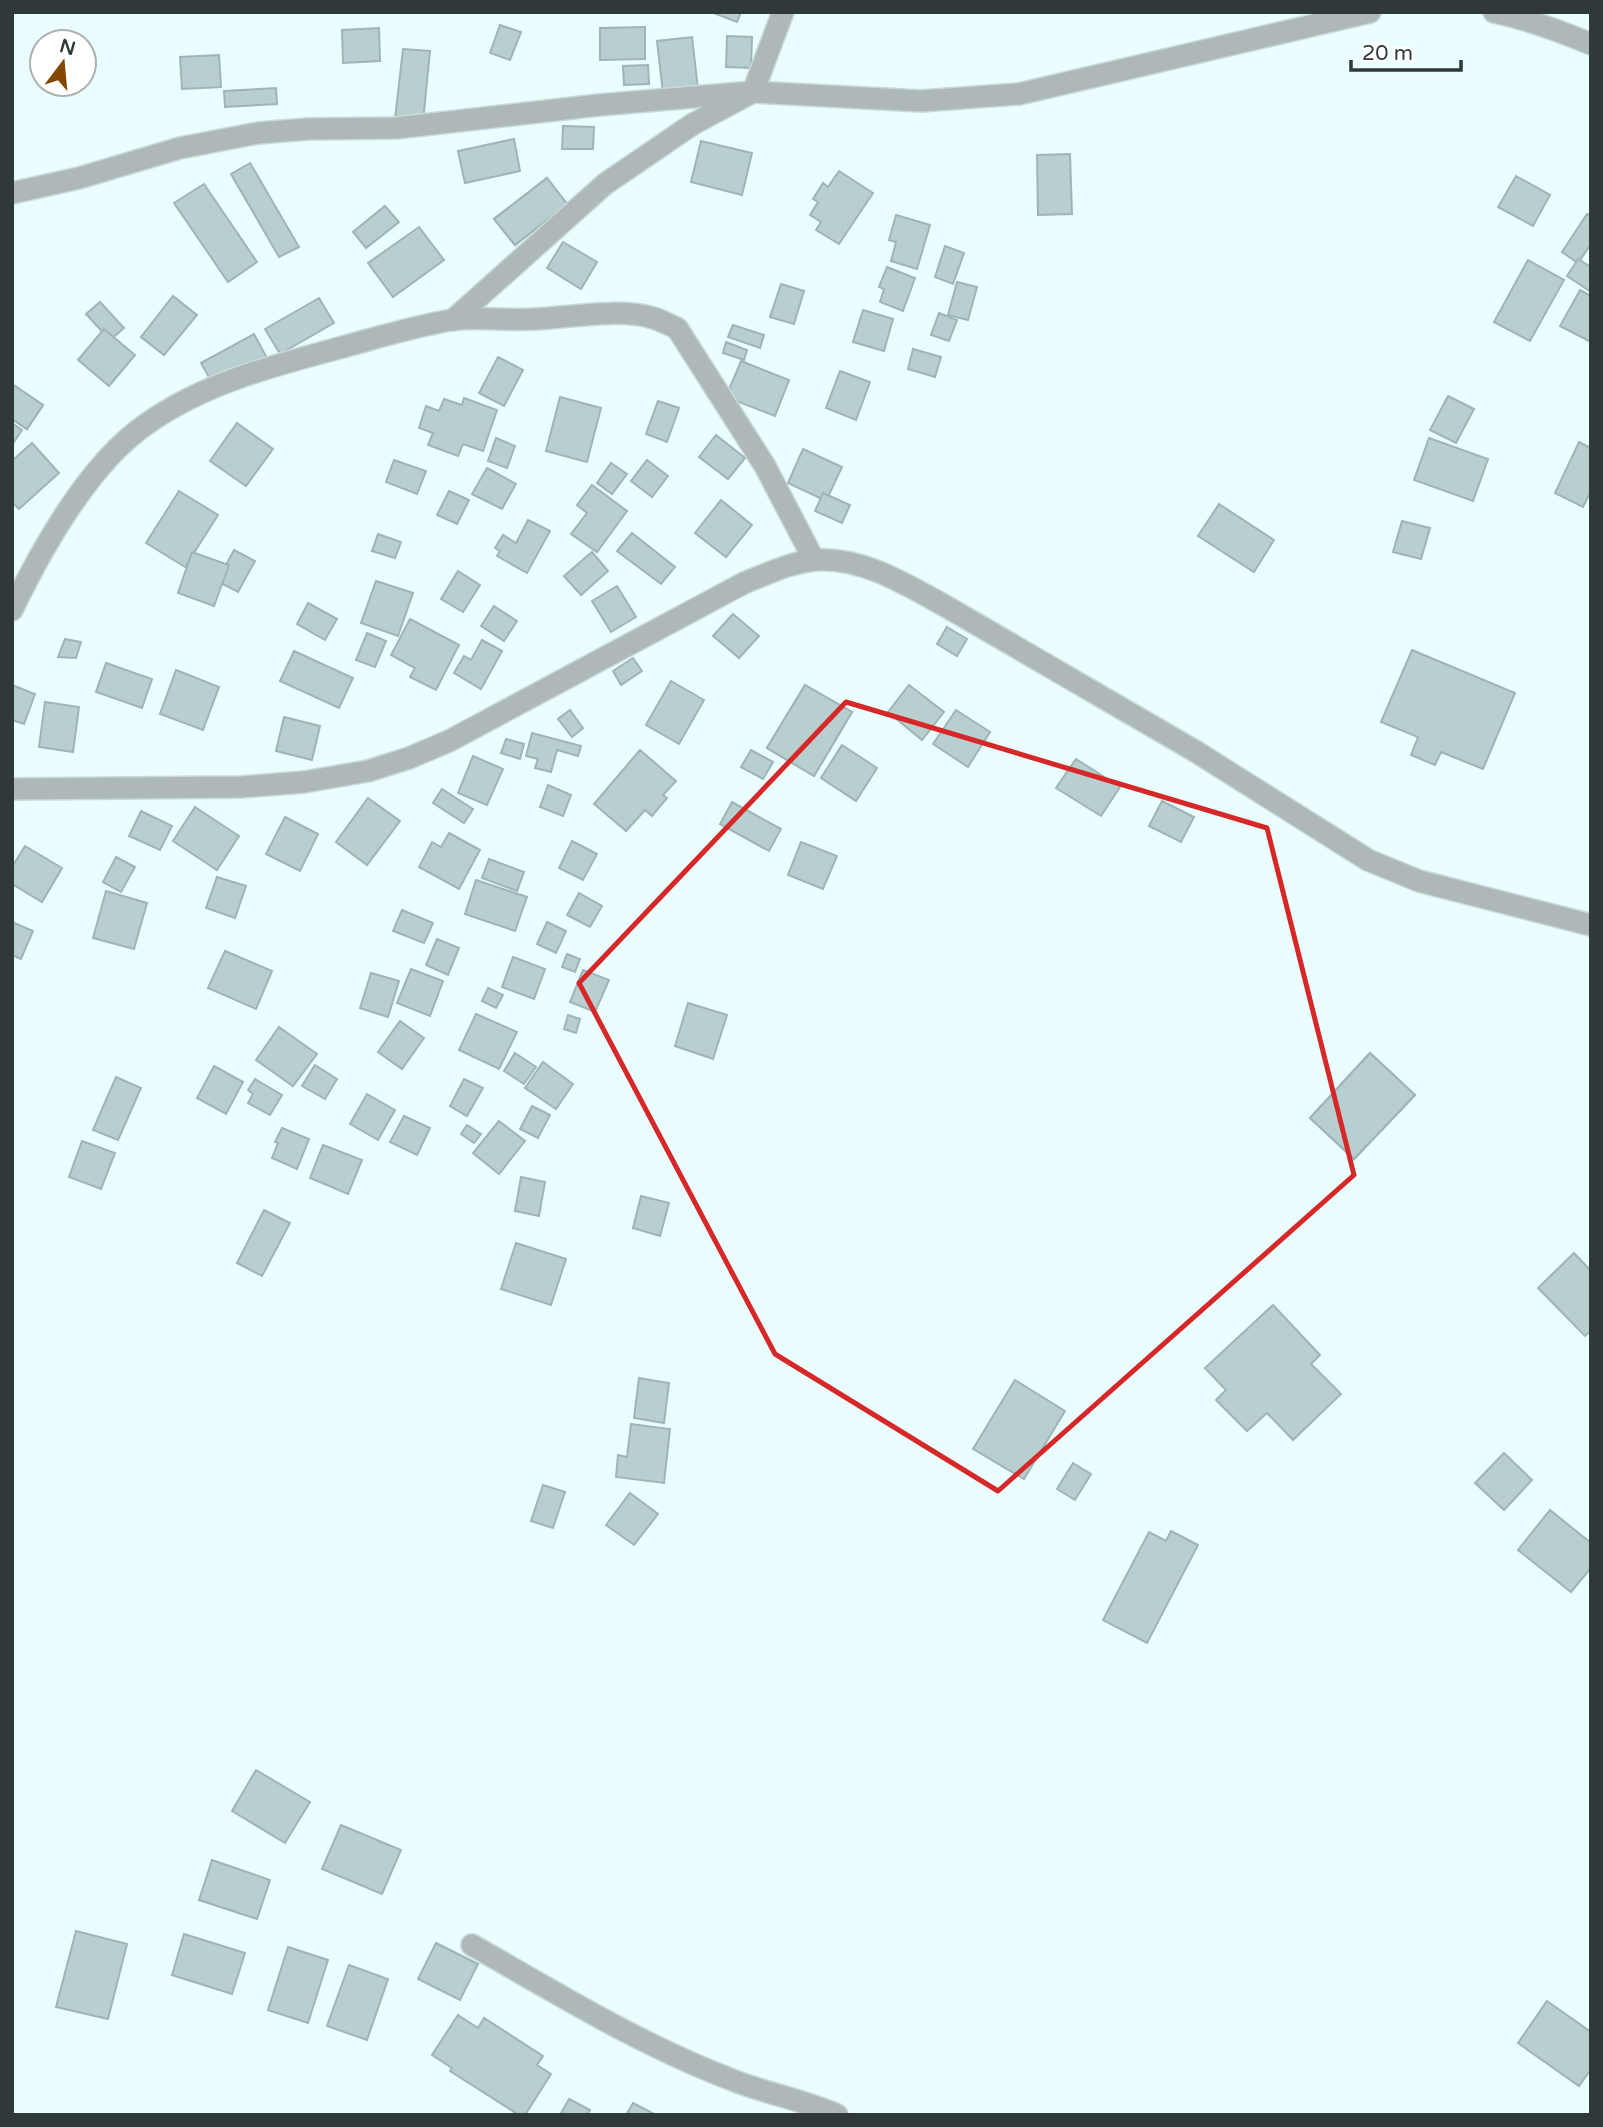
<svg xmlns="http://www.w3.org/2000/svg" width="1603" height="2127" font-family="'Varela Round',sans-serif">
  <style>
    .building { fill: #b8cfd0; stroke: #9eb5b6; stroke-width: 2 }
    .lines { fill: none; stroke-linecap: round; stroke-linejoin: round }
    .minor-casing { stroke: #c9dadb; stroke-width: 24 }
    .minor { stroke: #aeb8b9; stroke-width: 21 }
    .marked { fill: none; stroke: #d62828; stroke-width: 5; stroke-linejoin: round }
  </style>
  <rect width="100%" height="100%" fill="#eafdff"/>
  <!-- building -->
  <g class="building">
    <polygon points="711,12 741,12 737,22"/>
    <polygon points="500,25 521,32 510,60 490,53"/>
    <polygon points="645,27 645,59 600,60 600,28"/>
    <polygon points="379,28 380,61 343,63 342,30"/>
    <polygon points="727,36 752,37 751,68 726,67"/>
    <polygon points="692,37 698,89 663,93 657,41"/>
    <polygon points="403,49 430,51 423,122 395,119"/>
    <polygon points="219,55 221,87 182,89 180,57"/>
    <polygon points="648,65 649,84 624,85 623,66"/>
    <polygon points="276,88 277,104 225,107 224,91"/>
    <polygon points="563,126 594,127 593,149 562,149"/>
    <polygon points="514,139 520,171 465,183 458,151"/>
    <polygon points="701,141 752,153 742,195 691,182"/>
    <polygon points="1070,154 1072,214 1038,215 1037,155"/>
    <polygon points="250,163 299,247 279,257 231,174"/>
    <polygon points="839,171 873,193 839,244 816,230 821,222 810,215 818,202 813,199 823,183 828,187"/>
    <polygon points="1516,176 1550,195 1533,226 1498,207"/>
    <polygon points="547,178 567,204 515,245 494,219"/>
    <polygon points="547,178 567,204 515,245 494,219"/>
    <polygon points="204,184 257,262 228,282 174,203"/>
    <polygon points="385,206 399,222 366,248 353,232"/>
    <polygon points="1587,214 1591,216 1591,244 1578,263 1562,252"/>
    <polygon points="896,215 930,225 917,269 891,261 896,242 889,240"/>
    <polygon points="419,227 444,260 393,297 368,263"/>
    <polygon points="563,242 597,262 581,289 547,268"/>
    <polygon points="945,246 964,253 953,284 935,277"/>
    <polygon points="1578,259 1591,267 1591,292 1567,276"/>
    <polygon points="1528,260 1564,280 1530,341 1494,322"/>
    <polygon points="887,267 915,278 903,311 880,302 884,289 879,287"/>
    <polygon points="957,282 977,287 968,320 948,315"/>
    <polygon points="781,284 804,291 794,324 770,317"/>
    <polygon points="1580,290 1591,296 1591,342 1560,326"/>
    <polygon points="173,296 197,315 164,355 141,337"/>
    <polygon points="319,298 334,323 280,354 265,329"/>
    <polygon points="100,302 124,328 110,340 86,314"/>
    <polygon points="863,310 893,319 884,351 853,342"/>
    <polygon points="939,313 957,320 949,341 931,335"/>
    <polygon points="733,325 764,335 760,348 728,337"/>
    <polygon points="104,329 135,355 109,386 78,360"/>
    <polygon points="254,334 268,360 215,388 201,363"/>
    <polygon points="726,342 747,350 744,360 723,353"/>
    <polygon points="913,349 941,357 935,377 908,369"/>
    <polygon points="498,357 523,370 504,406 479,393"/>
    <polygon points="741,361 789,380 775,416 726,397"/>
    <polygon points="840,371 870,382 856,420 826,408"/>
    <polygon points="12,384 43,405 27,429 12,419"/>
    <polygon points="12,384 43,405 27,429 12,419"/>
    <polygon points="1448,396 1474,409 1456,443 1430,430"/>
    <polygon points="560,397 601,408 587,462 546,451"/>
    <polygon points="464,398 497,410 483,451 463,444 458,456 428,445 433,433 419,428 426,406 439,411 444,399 462,405"/>
    <polygon points="658,401 679,408 667,442 646,434"/>
    <polygon points="12,423 22,430 12,445"/>
    <polygon points="237,423 273,449 246,486 210,461"/>
    <polygon points="716,435 745,458 728,479 699,457"/>
    <polygon points="496,438 515,446 507,468 488,461"/>
    <polygon points="1429,438 1488,459 1473,501 1414,480"/>
    <polygon points="1579,442 1591,448 1591,491 1583,507 1555,493"/>
    <polygon points="32,443 59,473 19,509 12,502 12,461"/>
    <polygon points="803,449 842,467 826,501 788,483"/>
    <polygon points="394,460 426,471 417,494 386,482"/>
    <polygon points="647,460 668,476 652,497 631,481"/>
    <polygon points="611,463 627,474 612,494 597,483"/>
    <polygon points="487,468 516,484 502,509 472,494"/>
    <polygon points="592,485 627,511 597,552 571,534 587,513 577,505"/>
    <polygon points="179,491 218,515 185,567 146,543"/>
    <polygon points="449,491 469,500 457,524 437,515"/>
    <polygon points="823,493 850,505 842,523 815,511"/>
    <polygon points="721,500 752,525 726,557 695,533"/>
    <polygon points="1219,504 1274,540 1254,572 1198,536"/>
    <polygon points="528,520 550,531 527,573 497,556 500,551 495,548 503,535 516,543"/>
    <polygon points="1402,521 1430,528 1421,559 1393,552"/>
    <polygon points="632,533 675,567 661,584 617,551"/>
    <polygon points="378,534 401,542 395,558 372,551"/>
    <polygon points="234,550 255,561 238,592 217,581"/>
    <polygon points="192,552 229,565 214,606 178,593"/>
    <polygon points="592,552 608,571 581,595 564,576"/>
    <polygon points="458,571 480,585 463,612 441,599"/>
    <polygon points="376,581 413,593 398,636 361,623"/>
    <polygon points="617,586 636,617 611,632 592,601"/>
    <polygon points="308,603 337,619 325,640 297,624"/>
    <polygon points="494,606 517,621 504,641 481,626"/>
    <polygon points="733,614 759,636 739,658 713,636"/>
    <polygon points="410,619 459,645 436,690 410,677 415,668 391,655"/>
    <polygon points="947,627 967,639 957,656 937,644"/>
    <polygon points="367,633 386,641 375,667 356,660"/>
    <polygon points="65,639 81,642 76,658 58,657"/>
    <polygon points="482,640 502,651 481,689 454,673 464,656 471,660"/>
    <polygon points="1412,650 1515,693 1483,769 1441,752 1435,765 1411,755 1418,737 1381,722"/>
    <polygon points="294,651 353,678 339,708 280,681"/>
    <polygon points="633,658 642,671 621,685 613,671"/>
    <polygon points="106,663 152,679 142,708 96,692"/>
    <polygon points="176,670 219,687 203,730 160,714"/>
    <polygon points="671,681 704,700 679,744 646,725"/>
    <polygon points="12,685 35,694 24,724 12,720"/>
    <polygon points="805,685 852,712 814,776 767,748"/>
    <polygon points="805,685 852,712 814,776 767,748"/>
    <polygon points="909,685 944,712 922,740 888,712"/>
    <polygon points="45,702 79,707 73,752 39,747"/>
    <polygon points="570,710 583,728 572,737 558,719"/>
    <polygon points="956,710 990,732 968,767 933,744"/>
    <polygon points="284,717 320,726 312,760 276,751"/>
    <polygon points="532,733 581,746 578,756 557,750 551,772 535,768 538,759 526,756"/>
    <polygon points="506,739 524,744 520,759 501,753"/>
    <polygon points="842,745 877,768 856,801 821,778"/>
    <polygon points="640,750 676,781 663,795 667,798 652,816 645,810 626,831 594,804"/>
    <polygon points="751,750 773,762 763,779 741,767"/>
    <polygon points="473,756 503,769 487,805 458,793"/>
    <polygon points="1076,759 1120,787 1101,816 1056,788"/>
    <polygon points="548,785 571,795 563,816 540,807"/>
    <polygon points="442,789 473,809 464,823 433,803"/>
    <polygon points="368,798 400,821 367,865 336,842"/>
    <polygon points="1162,801 1194,817 1181,842 1149,826"/>
    <polygon points="732,802 781,829 769,851 720,824"/>
    <polygon points="195,807 239,836 217,870 173,841"/>
    <polygon points="141,811 172,826 160,850 129,836"/>
    <polygon points="285,817 318,834 300,871 266,854"/>
    <polygon points="449,833 480,850 459,889 419,867 432,842 441,847"/>
    <polygon points="572,841 597,854 583,880 559,868"/>
    <polygon points="801,842 837,856 823,889 788,875"/>
    <polygon points="25,846 62,868 42,902 12,884 12,867"/>
    <polygon points="116,857 135,867 121,892 103,882"/>
    <polygon points="489,859 524,872 517,891 482,878"/>
    <polygon points="217,877 246,886 235,918 206,908"/>
    <polygon points="476,880 527,897 515,931 465,914"/>
    <polygon points="106,891 147,903 134,949 93,938"/>
    <polygon points="579,893 602,906 590,927 567,915"/>
    <polygon points="402,910 433,923 424,943 393,931"/>
    <polygon points="12,922 33,931 21,959 12,955"/>
    <polygon points="547,922 566,931 556,953 537,944"/>
    <polygon points="437,939 459,948 448,975 426,965"/>
    <polygon points="225,951 272,971 256,1009 208,988"/>
    <polygon points="567,954 580,959 575,972 562,967"/>
    <polygon points="513,957 545,969 534,999 502,987"/>
    <polygon points="411,969 443,981 430,1016 397,1003"/>
    <polygon points="583,970 609,980 595,1012 570,1002"/>
    <polygon points="371,973 399,981 388,1017 360,1008"/>
    <polygon points="488,988 503,995 496,1008 482,1001"/>
    <polygon points="688,1003 727,1015 713,1059 675,1046"/>
    <polygon points="476,1014 517,1032 499,1069 459,1050"/>
    <polygon points="568,1015 580,1019 576,1033 564,1029"/>
    <polygon points="400,1021 424,1038 402,1069 378,1052"/>
    <polygon points="279,1027 317,1054 293,1086 256,1060"/>
    <polygon points="515,1053 536,1067 524,1084 504,1071"/>
    <polygon points="1370,1053 1415,1095 1354,1159 1310,1118"/>
    <polygon points="1370,1053 1415,1095 1354,1159 1310,1118"/>
    <polygon points="543,1062 573,1084 556,1109 525,1088"/>
    <polygon points="315,1065 337,1079 325,1099 302,1086"/>
    <polygon points="214,1066 243,1082 226,1114 197,1098"/>
    <polygon points="116,1077 141,1088 118,1140 93,1130"/>
    <polygon points="255,1079 282,1095 270,1115 248,1103 253,1094 248,1090"/>
    <polygon points="464,1079 483,1088 467,1116 450,1106"/>
    <polygon points="367,1094 395,1110 378,1140 350,1124"/>
    <polygon points="532,1106 550,1115 538,1138 520,1129"/>
    <polygon points="404,1116 430,1128 417,1155 390,1142"/>
    <polygon points="499,1121 525,1141 499,1174 473,1153"/>
    <polygon points="467,1125 481,1134 474,1143 461,1134"/>
    <polygon points="282,1128 309,1139 297,1169 272,1158 278,1143 275,1142"/>
    <polygon points="82,1141 115,1153 101,1189 69,1177"/>
    <polygon points="323,1145 362,1160 348,1194 310,1178"/>
    <polygon points="521,1177 545,1182 539,1216 515,1211"/>
    <polygon points="641,1196 669,1203 660,1236 633,1228"/>
    <polygon points="264,1210 290,1223 262,1276 237,1263"/>
    <polygon points="516,1243 566,1259 551,1305 501,1289"/>
    <polygon points="1574,1253 1591,1271 1591,1331 1585,1336 1538,1288"/>
    <polygon points="1273,1305 1320,1355 1311,1364 1341,1394 1293,1440 1267,1413 1247,1431 1216,1400 1226,1390 1205,1368"/>
    <polygon points="639,1378 669,1383 664,1423 634,1418"/>
    <polygon points="1015,1380 1065,1411 1024,1479 973,1449"/>
    <polygon points="631,1424 670,1429 664,1483 616,1477 618,1455 627,1457"/>
    <polygon points="1504,1453 1532,1480 1504,1510 1475,1483"/>
    <polygon points="1073,1463 1091,1474 1075,1500 1057,1489"/>
    <polygon points="543,1485 565,1492 553,1528 531,1521"/>
    <polygon points="630,1493 658,1514 634,1545 606,1525"/>
    <polygon points="1550,1510 1591,1543 1591,1568 1571,1592 1518,1550"/>
    <polygon points="1171,1531 1198,1545 1147,1643 1103,1620 1149,1532 1166,1541"/>
    <polygon points="256,1770 310,1802 285,1843 232,1811"/>
    <polygon points="341,1825 401,1850 382,1894 322,1869"/>
    <polygon points="212,1860 270,1880 257,1919 199,1900"/>
    <polygon points="76,1931 127,1944 108,2019 56,2007"/>
    <polygon points="184,1934 245,1953 232,1994 172,1975"/>
    <polygon points="436,1943 478,1964 460,2000 418,1979"/>
    <polygon points="288,1947 328,1960 308,2023 268,2010"/>
    <polygon points="349,1965 388,1979 367,2040 327,2026"/>
    <polygon points="1547,2001 1591,2032 1591,2069 1579,2086 1518,2043"/>
    <polygon points="458,2015 478,2028 484,2018 543,2056 537,2065 551,2074 525,2115 519,2115 450,2071 452,2068 432,2055"/>
    <polygon points="569,2099 590,2110 587,2115 560,2115"/>
    <polygon points="633,2103 656,2115 626,2115"/>
  </g>
  <g class="lines">
    <!-- minor casing -->
    <g class="minor-casing">
      <g id="minor">
        <path d="M1494,12C1527,19 1560,31 1591,44"/>
        <polyline points="12,193 79,178 180,148 258,133 308,129 396,128 599,105 753,92 921,101 1019,94 1370,12"/>
        <polyline points="453,320 605,184 693,124 753,92 783,12"/>
        <path d="M12,610C42,548 90,462 148,423C205,383 272,366 339,348C376,338 414,326 452,320C480,316 508,321 537,319C570,317 622,308 653,318C661,320 669,325 677,328L765,466L814,560"/>
        <path d="M12,789L241,787L304,782L368,771L409,758L449,741L744,583C767,574 791,562 816,560C863,557 907,585 947,607L1195,751L1368,860L1419,881L1591,925"/>
        <path d="M472,1945C558,1994 642,2046 735,2081C768,2094 804,2100 837,2115"/>
      </g>
    </g>
    <!-- minor -->
    <use href="#minor" class="minor"/>
  </g>
  <!-- marked area -->
  <path class="marked" d="M846,702L1267,828L1354,1175L998,1491L775,1354L579,983Z"/>
  <!-- border -->
  <rect width="1603" height="2127" fill="none" stroke="#303939" stroke-width="28"/>
  <!-- north arrow -->
  <g transform="translate(63 63) rotate(16)"><circle r="33" fill="#ffffff" stroke="#acb0b0" stroke-width="2"/>
  <path d="M0-5L12 26L0 18L-12 26Z" fill="#834800"/>
  <text y="-10" font-size="19" font-weight="bold" text-anchor="middle" fill="#303939">N</text>
  </g>
  <!-- scale -->
  <path d="M1351 60v10h110v-10" fill="none" stroke="#303939" stroke-width="3.5"/>
  <text x="1362" y="60" font-size="21" fill="#303939" stroke="#ffffff" stroke-width="5" paint-order="stroke">20 m</text>
</svg>
